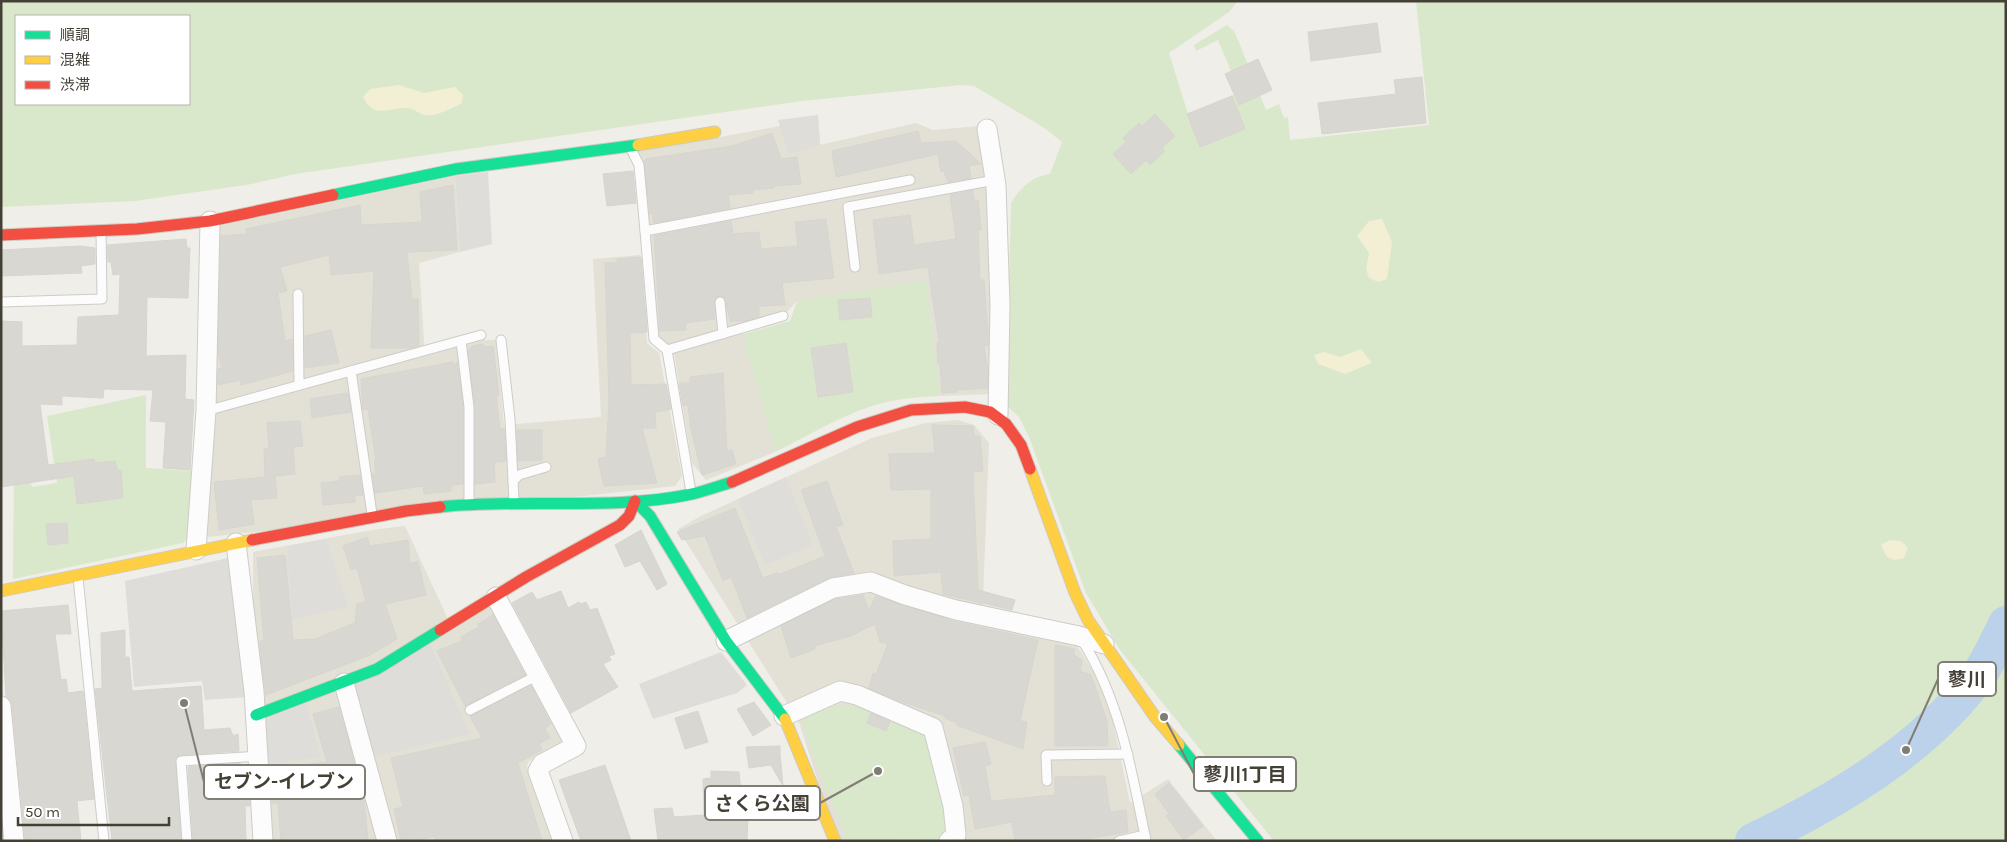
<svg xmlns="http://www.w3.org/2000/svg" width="2007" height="842" font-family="Karla,'Noto Sans JP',sans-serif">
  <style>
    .residential { fill: #e3e0d6 }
    .green { fill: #d9e8ca; fill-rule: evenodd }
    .sand { fill: #f2efd4 }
    .parking { fill: #deddd9 }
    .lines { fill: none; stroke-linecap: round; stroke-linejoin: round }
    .river { stroke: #bbd2ea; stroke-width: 36 }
    .building { fill: #d9d7d1; stroke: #d7d5cf }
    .lane-casing { stroke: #cdccc7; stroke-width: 11 }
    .street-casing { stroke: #cdccc7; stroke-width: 21 }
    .fast-casing { stroke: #cecbc0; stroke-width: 13 }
    .slow-casing { stroke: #cecbc0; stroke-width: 13 }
    .jam-casing { stroke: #cecbc0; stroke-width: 13 }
    .lane { stroke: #fdfcfc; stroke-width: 9 }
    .street { stroke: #fdfcfc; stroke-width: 19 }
    .fast { stroke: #16e098; stroke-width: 11 }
    .slow { stroke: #ffcf43; stroke-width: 11 }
    .jam { stroke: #f24e42; stroke-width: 11 }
    .leader { fill: none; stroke: #807d75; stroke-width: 2 }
    .callout-dot { fill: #807d75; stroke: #fff; stroke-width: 2 }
    .callout { fill: #fff; stroke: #807d75; stroke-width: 2 }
    .callout-label { font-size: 19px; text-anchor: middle; font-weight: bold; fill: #444036 }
  </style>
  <rect width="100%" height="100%" fill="#efeee9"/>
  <!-- residential -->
  <g class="residential">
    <polygon points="818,115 820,145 916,123 933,130 979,126 994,269 992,394 940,396 797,301 785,314 741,325 775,452 706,480 692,463 674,353 658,335 637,152 780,126"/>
    <polygon points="455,176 460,252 419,263 425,356 483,340 496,340 504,425 601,417 593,259 640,255 647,343 659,353 682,476 675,486 209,537 202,532 214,227"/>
    <polygon points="958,420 974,425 989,443 982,625 1048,640 1076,644 1094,673 1106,701 1113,722 1130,803 1168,779 1217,841 837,841 799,722 678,529 701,516 872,438 925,423"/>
    <polygon points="405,526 453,630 490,606 563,737 560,745 529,761 527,766 554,841 266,841 253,624 253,552 372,530"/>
  </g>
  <!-- green -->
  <g class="green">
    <path d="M1,1H1238L1229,12L1169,53L1188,114L1240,92L1218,40L1196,51L1194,45L1227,25L1234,31L1238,40L1266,110L1279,104L1284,118L1288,117L1290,140L1429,125L1416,1H2006V841H1274L1120,650L1086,593L1029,437L1019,417L1006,405L1011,203C1019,189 1032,176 1050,174L1062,142L1043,127L974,86L961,85L802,101L295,174L252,184L135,201L1,207ZM16,16H189V104H16Z"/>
    <path d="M927,280L940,396C921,397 902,398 883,403C846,412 810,435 775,452L743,334L790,321L797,301Z"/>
    <polygon points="146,395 146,468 192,471 189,536 183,543 13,579 14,471 29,474 32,487 57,483 47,416"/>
    <polygon points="845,705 857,706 912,726 928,739 947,827 944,835 939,839 847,841 803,730 802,718 819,710"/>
  </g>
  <!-- sand -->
  <g class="sand">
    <path d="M399,85L424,93L455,87L463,95L462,103C453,108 436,117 425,115C419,114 414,108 407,108C386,108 374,119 363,97L370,89Z"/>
    <polygon points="1382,219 1392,242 1387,279 1378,282 1369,278 1366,269 1369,253 1357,236 1369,221"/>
    <polygon points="1361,349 1372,363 1345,374 1318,364 1314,355 1324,352 1340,357"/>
    <polygon points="1890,540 1901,541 1908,548 1904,558 1894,560 1887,557 1881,545"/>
  </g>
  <!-- parking -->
  <g class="parking">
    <polygon points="818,115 820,145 789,154 778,120"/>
    <polygon points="488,172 492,244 460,252 455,176"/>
    <polygon points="786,477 813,545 765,565 738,499"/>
    <polygon points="326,539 348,607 292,620 287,547"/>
    <polygon points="228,558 233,562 248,697 205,700 202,681 134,687 125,581"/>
    <polygon points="427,638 470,734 365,759 344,683"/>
    <polygon points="721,652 747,685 737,693 653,719 639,684"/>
    <polygon points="306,704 321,757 265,764 263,728 270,718"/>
  </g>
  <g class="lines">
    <!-- river -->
    <path class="river" d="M1753,841C1835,802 1925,749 1979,675C1989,660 1998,641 2006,624"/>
  </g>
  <!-- building -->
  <g class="building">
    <polygon points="1377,23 1381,52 1311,61 1308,32"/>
    <polygon points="1258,59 1272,90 1239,105 1225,74"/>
    <polygon points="1422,77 1426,123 1322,134 1318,103 1396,94 1394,80"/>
    <polygon points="1232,96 1245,129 1200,147 1187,114"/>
    <polygon points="1155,114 1175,136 1162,148 1165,151 1150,165 1146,160 1131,174 1113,154 1126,142 1123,138 1139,123 1142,126"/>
    <polygon points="918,131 921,143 956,141 981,164 969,166 971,178 948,182 944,171 941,172 938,154 836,177 832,151"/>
    <polygon points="772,133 781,159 797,157 801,184 774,186 774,188 753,190 753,193 728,195 730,208 653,223 653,214 650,214 644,162 646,159 732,146"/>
    <polygon points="633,171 636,203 607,206 603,174"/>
    <polygon points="453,185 457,250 407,252 412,299 418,299 419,346 410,348 371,348 374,271 331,275 329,255 280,267 287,291 278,293 285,341 292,339 293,371 241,385 240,380 218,385 218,369 222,368 218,353 221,236 247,234 246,229 360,205 361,225 422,222 420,192"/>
    <polygon points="973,190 974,200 978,200 981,230 978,230 980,280 984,280 988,336 988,345 984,346 988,372 987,388 957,390 957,392 942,393 940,364 938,364 937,343 939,342 928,267 879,274 873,220 910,215 914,245 956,239 950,195"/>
    <polygon points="826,219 834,278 782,283 785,305 759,306 759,317 745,321 730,321 725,299 719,296 714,302 715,319 685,323 686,330 660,331 654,236 731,221 733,234 759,232 761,249 798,246 795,222"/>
    <polygon points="186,239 187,248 190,248 188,298 147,297 146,356 186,355 185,399 194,400 190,470 163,468 166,422 150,421 153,390 104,389 103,398 62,396 62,405 40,404 48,465 94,459 95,463 115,461 117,470 121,470 123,498 77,504 74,476 1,487 1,321 22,322 22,346 77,345 78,317 119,315 120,274 113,275 111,262 108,262 107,245"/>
    <polygon points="81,246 95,248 95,264 81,266 82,273 1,276 1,250"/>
    <polygon points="641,257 647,332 630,333 631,385 666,384 671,409 655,412 656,428 642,428 657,483 604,486 598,459 606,457 609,401 605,263 617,263 617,259"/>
    <polygon points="870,298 872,317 840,320 838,300"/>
    <polygon points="331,330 339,363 305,368 305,336"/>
    <polygon points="846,343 853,392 818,397 811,348"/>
    <polygon points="483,344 484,347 493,346 499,396 496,396 500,429 504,429 506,461 494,462 495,482 475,484 475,407 468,350 472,346"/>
    <polygon points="453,362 454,366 457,362 463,407 463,484 451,485 451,491 424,494 423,486 375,493 372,474 376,474 374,461 376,461 368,409 363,410 361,379"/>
    <polygon points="723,373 727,452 732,450 736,464 702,475 691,429 688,405 683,406 679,383 690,383 690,377"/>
    <polygon points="348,393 351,412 312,418 310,399"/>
    <polygon points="300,421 303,446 293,447 295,474 265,477 264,449 269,449 267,423"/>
    <polygon points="932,425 973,426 974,436 980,436 983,471 973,472 978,590 1015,600 1012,610 943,594 941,572 894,576 893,541 931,539 931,489 891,490 889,454 935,453"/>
    <polygon points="517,430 542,430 542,460 518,461"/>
    <polygon points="360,475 363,495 355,496 355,502 323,505 321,483 340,481 340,477"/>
    <polygon points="275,476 277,498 251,500 254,524 219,530 214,482"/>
    <polygon points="827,481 843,525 836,527 854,573 828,578 747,618 731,577 723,581 705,536 682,540 677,532 735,508 763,578 777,573 778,575 825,556 801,490"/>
    <polygon points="67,523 68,543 48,545 46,524"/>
    <polygon points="641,530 667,584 657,590 640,561 625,567 615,545"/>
    <polygon points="367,537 370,546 408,540 410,564 418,561 426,595 385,604 397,639 370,655 266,695 261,657 260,641 264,641 257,558 285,555 293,640 315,639 355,623 357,604 366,602 357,568 351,570 343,546"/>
    <polygon points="561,591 568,608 579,602 581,604 586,602 590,610 597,608 615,654 609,656 611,660 603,664 618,687 571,713 512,603 532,592 537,600"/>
    <polygon points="863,595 869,610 876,596 953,621 1038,640 1020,721 1027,722 1023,749 956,725 957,723 945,718 945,716 900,701 869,688 873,673 876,674 888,644 880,642 875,624 851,636 814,646 815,649 791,658 781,626 836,599"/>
    <polygon points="68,605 71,634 55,634 61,680 66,679 68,693 83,691 94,799 77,801 81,841 25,841 12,705 6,696 1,611"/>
    <polygon points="493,615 525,675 465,706 437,651 462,641 461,637 479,627 478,624"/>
    <polygon points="125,630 125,657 129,657 132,691 201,686 204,730 230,728 233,736 238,734 239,751 181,755 176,758 181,841 112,841 95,689 102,688 101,633"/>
    <polygon points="1055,645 1075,649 1074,655 1082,660 1080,671 1091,675 1107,721 1108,746 1055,746"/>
    <polygon points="531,686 551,724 545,728 550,738 539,744 542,750 518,763 542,841 435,841 435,836 415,841 401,841 394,809 403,807 391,758 482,738 470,716"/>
    <polygon points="754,702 771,725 753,736 737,709"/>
    <polygon points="339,707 364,800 368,841 281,841 278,803 272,803 270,769 327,762 313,714"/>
    <polygon points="698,711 708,742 685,749 675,718"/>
    <polygon points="871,713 890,722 886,731 867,723"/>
    <polygon points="985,742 991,764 985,766 991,801 1055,795 1055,777 1105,776 1110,812 1126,810 1128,832 1072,841 1015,841 1012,822 975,829 969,795 964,796 953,748"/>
    <polygon points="780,746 780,753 783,786 771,765 749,768 746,747"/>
    <polygon points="240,763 243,772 248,771 250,806 245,806 246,841 193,841 188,767"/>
    <polygon points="605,765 631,841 581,841 559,780"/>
    <polygon points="711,771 739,772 743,817 748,817 747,841 658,841 654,809 672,808 674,817 704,815 703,779 711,778"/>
    <polygon points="1169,783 1203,826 1184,840 1166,816 1169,814 1155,794"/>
  </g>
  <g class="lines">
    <!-- lane casing -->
    <g class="lane-casing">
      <g id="lane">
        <polyline points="631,149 639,165 645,231 910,180"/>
        <polyline points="645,231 654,339 667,350 691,492"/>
        <polyline points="855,267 848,207 995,180"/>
        <polyline points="298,294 299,385"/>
        <polyline points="1,302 102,299 101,232"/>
        <polyline points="720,302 723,334"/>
        <polyline points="501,340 510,419 514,501"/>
        <polyline points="461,341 469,407 469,501"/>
        <polyline points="667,350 783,316"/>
        <polyline points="351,371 372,514"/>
        <polyline points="206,411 481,335"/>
        <polyline points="513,481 519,475 546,467"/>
        <polyline points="78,577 104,841"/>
        <path d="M1082,640C1120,701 1132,771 1146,841"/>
        <polyline points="470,710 538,675"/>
        <polyline points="1047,781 1046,755 1128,754"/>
        <polyline points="187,841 181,761 259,756"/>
        <polyline points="1119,841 1145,835"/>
      </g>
    </g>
    <!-- street casing -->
    <g class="street-casing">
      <g id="street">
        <polyline points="987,129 996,185 1000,305 998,415"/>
        <polyline points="236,543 254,691 263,841"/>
        <polyline points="196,550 206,411 210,221"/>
        <polyline points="496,597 576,746 542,764 538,771 563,841"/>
        <polyline points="726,641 833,588 871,582 905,595 956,610 1079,636 1104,644"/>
        <polyline points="344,683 387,841"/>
        <polyline points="1,706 14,841"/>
        <polyline points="784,716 840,691 857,695 933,728 953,806 956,835 949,841"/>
      </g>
    </g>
    <!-- fast casing -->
    <g class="fast-casing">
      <g id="fast">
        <polyline points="333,195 456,169 638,145"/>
        <polyline points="635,501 650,516 726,641 785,719"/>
        <path d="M440,507C522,498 613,511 692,494C705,491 719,486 732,482"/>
        <polyline points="256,715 377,669 440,630"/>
        <polyline points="1179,745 1258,841"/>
      </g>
    </g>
    <!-- slow casing -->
    <g class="slow-casing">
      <g id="slow">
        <polyline points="638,145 715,132"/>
        <polyline points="1030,469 1075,593 1088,620 1155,717 1179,745"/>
        <polyline points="1,591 252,540"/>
        <polyline points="785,719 835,841"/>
      </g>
    </g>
    <!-- jam casing -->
    <g class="jam-casing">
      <g id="jam">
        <polyline points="1,235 137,229 210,221 333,195"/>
        <polyline points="732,482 857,427 911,410 965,407 990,412 1006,424 1021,445 1030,469"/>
        <polyline points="252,540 406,511 440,507"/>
        <polyline points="440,630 526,577 620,525 629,516 635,501"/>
      </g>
    </g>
    <!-- lane -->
    <use href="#lane" class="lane"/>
    <!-- street -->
    <use href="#street" class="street"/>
    <!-- fast -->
    <use href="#fast" class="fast"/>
    <!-- slow -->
    <use href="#slow" class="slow"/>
    <!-- jam -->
    <use href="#jam" class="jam"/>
  </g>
  <!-- callouts -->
  <path class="leader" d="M1906 750L1938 679M1164 717L1194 774M184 703L204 782M878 771L820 803"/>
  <g class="callout-dot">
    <circle cx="1906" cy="750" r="5"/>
    <circle cx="1164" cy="717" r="5"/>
    <circle cx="184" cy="703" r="5"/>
    <circle cx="878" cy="771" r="5"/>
  </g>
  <g class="callout">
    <rect x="1938" y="662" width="58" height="34" rx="5"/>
    <rect x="1194" y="757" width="102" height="34" rx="5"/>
    <rect x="204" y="765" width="161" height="34" rx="5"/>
    <rect x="705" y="786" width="115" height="34" rx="5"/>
  </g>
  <g class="callout-label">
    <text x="1967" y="686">蓼川</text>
    <text x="1245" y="781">蓼川1丁目</text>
    <text x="284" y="788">セブン-イレブン</text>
    <text x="762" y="810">さくら公園</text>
  </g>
  <!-- border -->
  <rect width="2007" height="842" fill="none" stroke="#444036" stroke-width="5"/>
  <!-- legend -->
  <rect x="15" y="15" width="175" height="90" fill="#ffffff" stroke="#b4b3af"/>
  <rect x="25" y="31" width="25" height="8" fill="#16e098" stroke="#b4b3af"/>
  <text x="60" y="40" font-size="15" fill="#444036">順調</text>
  <rect x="25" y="56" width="25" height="8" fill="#ffcf43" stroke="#b4b3af"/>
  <text x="60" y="65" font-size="15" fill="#444036">混雑</text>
  <rect x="25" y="81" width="25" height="8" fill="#f24e42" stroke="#b4b3af"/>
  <text x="60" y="90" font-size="15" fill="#444036">渋滞</text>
  <!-- scale -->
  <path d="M18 817v8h151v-8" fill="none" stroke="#444036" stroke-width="2.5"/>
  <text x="25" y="817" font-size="15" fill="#444036" stroke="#ffffff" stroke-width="4" paint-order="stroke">50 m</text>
</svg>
